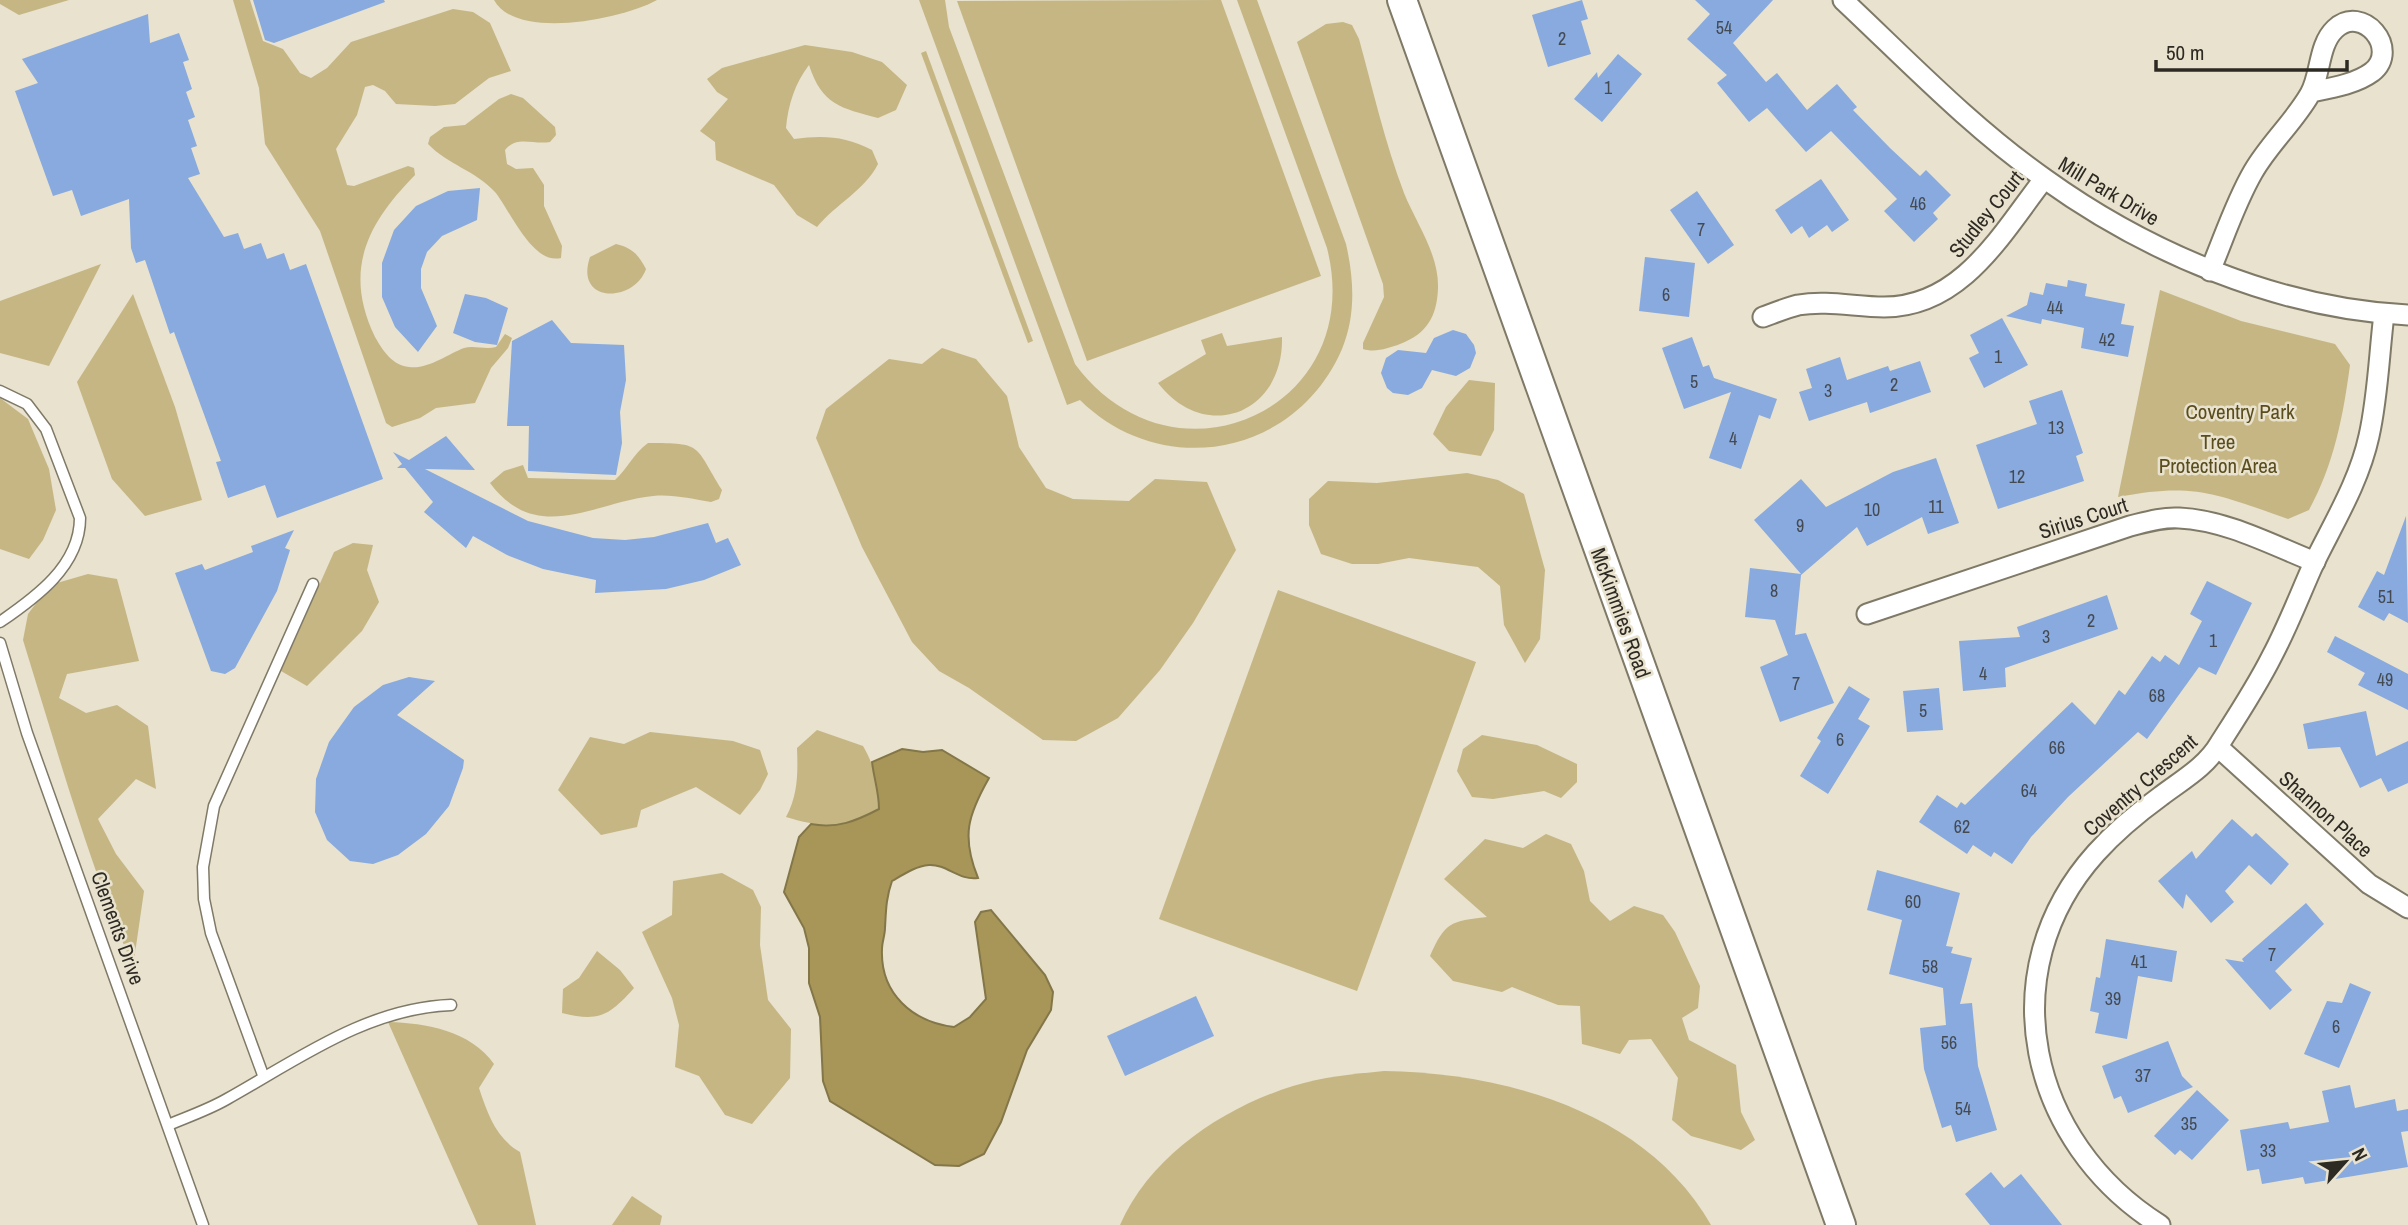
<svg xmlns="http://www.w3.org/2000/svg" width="2408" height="1225" font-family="'Archivo Narrow',sans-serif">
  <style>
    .green { fill: #c5b684 }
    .water { fill: #a89658; stroke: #837648; stroke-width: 2 }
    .building { fill: #88aade }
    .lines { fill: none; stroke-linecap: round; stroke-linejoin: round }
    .lane-casing { stroke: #7f7967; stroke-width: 13 }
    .street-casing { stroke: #7f7967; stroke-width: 23 }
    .secondary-casing { stroke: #7f7967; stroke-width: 32 }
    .lane { stroke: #fff; stroke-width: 10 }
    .street { stroke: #fff; stroke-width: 19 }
    .secondary { stroke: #fff; stroke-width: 28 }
    .labels { text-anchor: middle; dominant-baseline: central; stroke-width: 5; stroke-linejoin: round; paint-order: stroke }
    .number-label { font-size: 18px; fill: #444a52 }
    .street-label { font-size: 21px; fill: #2d2a23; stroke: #e8e2ce }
    .park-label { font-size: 21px; fill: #5a4d1d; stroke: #e8e2ce }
  </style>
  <rect width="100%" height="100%" fill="#e8e2ce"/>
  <!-- green -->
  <g class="green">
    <polygon points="0,0 69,0 19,15 0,4"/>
    <path d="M233,0H250L263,41L283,49L300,73L311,78L327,68L351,42L453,9L473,12L490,23L511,71L489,78L455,104L435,106L396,104L385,91L373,85L365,87L357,115L336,149L347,185L354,186L408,166L414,168L415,175C367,224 343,270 375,337C383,351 392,365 409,367C427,370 448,354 464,348C474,345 485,350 496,347L505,334L512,338L508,348L491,368L475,403L436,408L420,418L392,427L386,423L320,231L265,144L259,88Z"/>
    <path d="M494,0H657C623,19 516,41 494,0Z"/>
    <path d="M919,0H945L949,27L1075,364C1173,497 1368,409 1327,248L1237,0H1257L1346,244C1354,279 1356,315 1342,349C1296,456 1162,481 1080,400L1067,405Z"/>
    <polygon points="1221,0 1321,276 1087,361 957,1"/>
    <path d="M1343,22L1352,25L1359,39C1373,90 1385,143 1404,193C1416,223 1439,254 1438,288C1437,316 1427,334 1400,344C1389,348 1375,353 1363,349V343L1384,297L1383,284L1297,42L1326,24Z"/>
    <path d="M805,45L852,52L882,62L907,85L896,110L878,118C841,108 822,105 809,65C795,83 788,105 786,128L794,139C823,135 845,136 872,150L878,164C865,190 836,204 817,227L797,215L774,185L716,160L715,142L700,131L728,99L717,92L707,79L722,68Z"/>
    <polygon points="926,51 1033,341 1028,343 921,53"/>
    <path d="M511,94L523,98L555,127L556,135L550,142C533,145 517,135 505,150L507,164L516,169L533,168L544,185V206L562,246L561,258C532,265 510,210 495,192C476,171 447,164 428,144L430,137L444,127L465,125L499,99Z"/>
    <path d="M616,244C632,248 638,254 646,269C634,303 574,304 590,257Z"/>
    <polygon points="101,264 49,366 0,353 0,301"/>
    <path d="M2160,290L2241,321L2335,344L2350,365C2343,417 2334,464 2309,510L2288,519C2217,494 2194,482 2118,497Z"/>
    <polygon points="133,294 175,407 202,500 145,516 112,479 77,382"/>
    <path d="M1222,333L1227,346L1282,337C1284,414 1205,444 1158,383L1206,354L1201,340Z"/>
    <polygon points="942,348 976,359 1007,396 1019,447 1046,488 1073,499 1129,501 1155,479 1207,482 1236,550 1193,623 1160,670 1118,718 1076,741 1043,740 969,688 939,671 912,642 862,547 816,438 826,409 889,359 922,364"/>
    <polygon points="1469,380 1495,383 1494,430 1481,456 1449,451 1433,434 1446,407"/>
    <polygon points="0,398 28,419 49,469 56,510 43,540 29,559 0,549"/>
    <path d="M648,443C704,443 694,445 722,490L719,499L711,502C693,499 672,494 653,496C594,502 537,546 490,483L504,471L523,465L528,478L615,480C628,468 633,454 648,443Z"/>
    <polygon points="1467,473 1498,480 1524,494 1545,570 1540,639 1525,663 1504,625 1500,586 1478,567 1409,558 1378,564 1352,564 1321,554 1309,525 1309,499 1328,481 1377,483"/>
    <polygon points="353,543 373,545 367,570 379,602 362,631 307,686 281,671 334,552"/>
    <path d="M88,574L117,579L139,661L67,674L59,698L86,713L117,705L148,726L156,789L136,779L98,819L116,854L144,891L133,967C88,861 57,750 23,640L28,614L50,585Z"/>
    <polygon points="1278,590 1476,662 1357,991 1159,919"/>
    <path d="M817,730L863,746C875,766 879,787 879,809C842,828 826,829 786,817C798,795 798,773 797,748Z"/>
    <polygon points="650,732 733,741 760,750 768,774 760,790 740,815 696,787 641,810 637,827 601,835 558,790 590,737 624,744"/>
    <polygon points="1482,735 1537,745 1577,764 1577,782 1561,798 1544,791 1493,799 1472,797 1457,771 1463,749"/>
    <path d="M1546,834L1571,844L1584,871L1590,901L1610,921L1634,906L1663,915L1675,932L1700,986L1698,1008L1682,1018L1689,1040L1736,1065L1741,1112L1755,1140L1741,1150L1691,1136L1672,1120L1678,1078L1651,1039L1629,1040L1620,1054L1582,1044L1580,1006L1558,1005L1512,987L1502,992L1453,981L1430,956C1445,922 1451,921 1487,917L1444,879L1485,839L1523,848Z"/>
    <polygon points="722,873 753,890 761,907 760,945 768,1000 791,1029 790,1078 752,1124 725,1115 699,1076 675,1067 679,1025 672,998 642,932 672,915 673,881"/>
    <path d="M597,951L620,970L634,988C609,1016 599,1022 562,1013L563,989L579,978Z"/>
    <path d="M388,1022C426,1023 471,1031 494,1064L479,1088C488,1115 496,1138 520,1152L536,1225H478Z"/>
    <path d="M1384,1071C1505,1073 1646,1111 1711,1225H1120C1150,1156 1223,1108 1293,1086C1322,1077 1353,1074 1384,1071Z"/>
    <polygon points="632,1196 662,1216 660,1225 612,1225"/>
  </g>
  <!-- water -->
  <path class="water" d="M902,749L923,752L942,750L989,778C968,815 961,836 978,878C959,881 947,864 929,865C916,866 904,874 892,881C886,898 886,910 885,928C885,935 882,942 882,949C880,994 913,1022 954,1027L970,1017L986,999L975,922L981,912L991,910L1045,975L1053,992L1051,1010L1027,1050L1001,1122L984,1154L959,1166L935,1165L830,1101L823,1081L820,1017L809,983V948L804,928L784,892L799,837L811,824C837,829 856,821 879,809C879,792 874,779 872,762Z"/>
  <!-- building -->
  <g class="building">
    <polygon points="253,0 384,0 385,2 274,43 265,40"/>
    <polygon points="1582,0 1588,19 1581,21 1591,54 1548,67 1532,15"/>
    <polygon points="1695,0 1773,0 1733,43 1766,82 1777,73 1807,110 1837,84 1857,107 1853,110 1890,148 1920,176 1926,170 1951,195 1933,213 1938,219 1914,242 1884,211 1897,199 1831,131 1806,152 1767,108 1749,122 1717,83 1727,75 1687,39 1710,14"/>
    <polygon points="148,14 150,43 179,33 189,60 183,62 192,89 186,92 195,117 188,120 197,146 191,148 200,174 188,178 224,237 238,233 244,249 261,243 267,259 284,253 290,270 306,264 383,479 277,518 265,485 228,498 216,462 221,461 174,332 170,334 145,260 136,263 131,248 129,199 81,216 72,190 53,196 15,91 38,83 22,59"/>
    <polygon points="1618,54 1642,74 1602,122 1574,99 1597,72 1598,78"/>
    <polygon points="1821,179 1849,220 1832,232 1827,225 1809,238 1802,226 1791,234 1775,210"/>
    <polygon points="480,188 477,220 442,236 427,252 421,269 421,288 437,326 418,352 395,327 382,297 382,263 394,230 416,206 448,191"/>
    <polygon points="1697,191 1734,245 1708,264 1670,210"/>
    <polygon points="1645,257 1695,263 1689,317 1639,311"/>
    <polygon points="2068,280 2087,284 2085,296 2125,304 2121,324 2134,326 2128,357 2081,348 2084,328 2042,319 2041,324 2006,316 2027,305 2030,292 2043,295 2046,283 2067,287"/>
    <polygon points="465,294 486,298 508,308 497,345 475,342 453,333"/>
    <polygon points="2002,318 2028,365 1984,388 1969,358 1979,353 1970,335"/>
    <polygon points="552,320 571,343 624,345 626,380 620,412 622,443 616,475 528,471 529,426 507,426 512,341"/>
    <polygon points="1453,330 1466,334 1474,345 1476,353 1470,368 1456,376 1432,370 1422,388 1408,395 1393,393 1387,388 1381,373 1386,358 1398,350 1426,353 1434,338"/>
    <polygon points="1692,337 1703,367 1709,365 1714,378 1777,399 1770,419 1759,415 1741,469 1709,458 1731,392 1684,409 1662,348"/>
    <polygon points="1840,357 1847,380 1888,366 1890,371 1920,361 1931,392 1870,413 1867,402 1809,421 1799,392 1812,388 1806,369"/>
    <polygon points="2062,390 2083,453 2076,456 2084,481 1998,509 1976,445 2037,424 2029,401"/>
    <polygon points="446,436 475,470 425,469 528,521 593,538 625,540 654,537 708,523 716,543 728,538 741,565 704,580 666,589 595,593 596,580 543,569 507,555 473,536 466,548 424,512 433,502 405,468 397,468 402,464 393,452 409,460"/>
    <polygon points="1936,458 1959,523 1928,534 1922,517 1867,546 1857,527 1801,575 1795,635 1806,633 1834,703 1780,722 1760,667 1788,655 1775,620 1745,617 1750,568 1801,574 1754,520 1801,479 1826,507 1893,472"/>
    <polygon points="2406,516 2408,623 2389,613 2384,621 2358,607 2377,571 2384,575"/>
    <polygon points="294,530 285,548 290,550 277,591 235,668 225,674 211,671 175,573 202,564 205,570 253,552 251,546"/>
    <polygon points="2207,581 2252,603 2216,675 2199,667 2147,739 2138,732 2068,797 2031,837 2012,864 1994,852 1991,857 1973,845 1967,854 1919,822 1937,795 1957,808 1961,802 1965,805 2072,702 2095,725 2119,690 2125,695 2152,656 2160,662 2165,655 2179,665 2202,621 2190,614"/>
    <polygon points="2107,595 2118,629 2005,668 2006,687 1963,691 1959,641 2020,637 2017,627"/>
    <polygon points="2335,636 2408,674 2408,710 2358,685 2365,673 2327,652"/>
    <polygon points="409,677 435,681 397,715 464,760 463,768 449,806 426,834 398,855 373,864 350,861 327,840 315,812 316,779 329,742 354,707 383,685"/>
    <polygon points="1849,686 1870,699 1858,719 1870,726 1828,794 1800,776 1821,741 1817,738"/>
    <polygon points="1939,688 1943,730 1907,732 1903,691"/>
    <polygon points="2366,711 2376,756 2408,741 2408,783 2388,792 2381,778 2360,788 2340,747 2308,749 2303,724"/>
    <polygon points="2232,819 2252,837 2256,833 2289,864 2271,885 2249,865 2225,891 2234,902 2211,923 2186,894 2183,909 2158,881 2192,851 2196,859"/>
    <polygon points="1877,870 1960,893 1946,946 1953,947 1951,953 1972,958 1960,1004 1972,1003 1978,1066 1997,1130 1956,1142 1951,1125 1942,1128 1924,1069 1920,1028 1946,1025 1943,988 1889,974 1902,920 1867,910"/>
    <polygon points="2306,903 2324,924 2275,971 2292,990 2270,1010 2225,959 2244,962 2242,959"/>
    <polygon points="2106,939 2177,951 2172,982 2138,976 2127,1039 2095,1033 2099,1013 2090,1011 2096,977 2100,978"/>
    <polygon points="2350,983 2371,992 2339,1068 2304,1054 2327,1001 2342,1003"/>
    <polygon points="1196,996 1214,1036 1125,1076 1107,1036"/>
    <polygon points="2168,1041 2182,1076 2193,1087 2128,1113 2121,1096 2114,1099 2102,1066"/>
    <polygon points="2350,1085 2355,1108 2395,1099 2397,1111 2408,1109 2408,1131 2401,1132 2408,1167 2305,1184 2303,1177 2262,1184 2259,1169 2247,1171 2240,1130 2288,1122 2290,1129 2329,1122 2322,1091"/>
    <polygon points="2197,1090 2229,1120 2192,1160 2180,1150 2175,1155 2154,1136"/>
    <polygon points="1991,1172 2004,1188 2021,1174 2062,1225 1990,1225 1965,1194"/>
  </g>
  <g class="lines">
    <!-- lane casing -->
    <g class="lane-casing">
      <g id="lane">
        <path d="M0,391L27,404L46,429L80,518C80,566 35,598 0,622"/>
        <polyline points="0,643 27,733 203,1225"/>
        <polyline points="263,1075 211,933 204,899 203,867 214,806 313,584"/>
        <path d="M168,1125C187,1117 208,1110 227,1099C297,1060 367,1008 451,1005"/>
      </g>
    </g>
    <!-- street casing -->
    <g class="street-casing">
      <g id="street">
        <path d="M1843,0C1908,61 1972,128 2045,179C2148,253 2280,309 2408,315"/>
        <path d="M2210,271C2224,238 2235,203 2253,172C2269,144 2294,122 2310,94C2321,75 2318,45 2335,29C2362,3 2401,49 2372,72C2356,84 2331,88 2311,92"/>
        <path d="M1763,317C1774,313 1786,308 1798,305C1827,300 1856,307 1884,307C1962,307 2002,233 2044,179"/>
        <path d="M1867,614L2130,526C2146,522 2162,517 2179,518C2226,520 2272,545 2315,562"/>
        <polyline points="2218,747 2369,884 2408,908"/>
        <path d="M2160,1225C2029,1143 1989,972 2096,853C2114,833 2139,812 2161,796C2182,780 2206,767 2220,743C2238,715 2257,686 2272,656C2288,626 2300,594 2314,563C2334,522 2359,482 2369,436C2378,396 2379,355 2384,314"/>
      </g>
    </g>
    <!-- secondary casing -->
    <g class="secondary-casing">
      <polyline id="secondary" points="1402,0 1841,1225"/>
    </g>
    <!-- lane -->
    <use href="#lane" class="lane"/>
    <!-- street -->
    <use href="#street" class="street"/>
    <!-- secondary -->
    <use href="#secondary" class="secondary"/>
  </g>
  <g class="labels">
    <!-- number labels -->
    <g class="number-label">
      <text x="1724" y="27">54</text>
      <text x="1562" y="38">2</text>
      <text x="1608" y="87">1</text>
      <text x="1918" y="203">46</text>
      <text x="1701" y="229">7</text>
      <text x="1666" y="294">6</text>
      <text x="2055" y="307">44</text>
      <text x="2107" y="339">42</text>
      <text x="1998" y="356">1</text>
      <text x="1694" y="381">5</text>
      <text x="1894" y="384">2</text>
      <text x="1828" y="390">3</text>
      <text x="2056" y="427">13</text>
      <text x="1733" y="438">4</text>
      <text x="2017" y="476">12</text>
      <text x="1936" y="506">11</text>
      <text x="1872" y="509">10</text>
      <text x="1800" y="525">9</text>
      <text x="1774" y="590">8</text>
      <text x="2386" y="596">51</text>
      <text x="2091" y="620">2</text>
      <text x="2046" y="636">3</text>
      <text x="2213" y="640">1</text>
      <text x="1983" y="673">4</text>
      <text x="2385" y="679">49</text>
      <text x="1796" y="683">7</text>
      <text x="2157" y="695">68</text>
      <text x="1923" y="710">5</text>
      <text x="1840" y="739">6</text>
      <text x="2057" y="747">66</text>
      <text x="2029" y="790">64</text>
      <text x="1962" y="826">62</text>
      <text x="1913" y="901">60</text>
      <text x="2272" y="954">7</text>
      <text x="2139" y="961">41</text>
      <text x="1930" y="966">58</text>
      <text x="2113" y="998">39</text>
      <text x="2336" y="1026">6</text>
      <text x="1949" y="1042">56</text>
      <text x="2143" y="1075">37</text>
      <text x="1963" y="1108">54</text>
      <text x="2189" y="1123">35</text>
      <text x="2268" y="1150">33</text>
    </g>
    <!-- street labels -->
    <g class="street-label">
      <text transform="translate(2109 191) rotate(31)">Mill Park Drive</text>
      <text transform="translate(1986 214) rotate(-51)">Studley Court</text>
      <text transform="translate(2083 518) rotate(-18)">Sirius Court</text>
      <text transform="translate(1621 613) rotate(70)">McKimmies Road</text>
      <text transform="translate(2140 785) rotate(-41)">Coventry Crescent</text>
      <text transform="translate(2326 814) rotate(42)">Shannon Place</text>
      <text transform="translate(118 928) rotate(70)">Clements Drive</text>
    </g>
    <!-- park labels -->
    <g class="park-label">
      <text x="2240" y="411">Coventry Park</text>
      <text x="2218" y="441">Tree<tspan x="2218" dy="24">Protection Area</tspan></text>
    </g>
  </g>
  <!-- north arrow -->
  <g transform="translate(2345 1162) rotate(63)" stroke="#e8e2ce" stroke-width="5" paint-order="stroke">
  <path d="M0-5L12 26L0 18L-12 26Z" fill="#2d2a23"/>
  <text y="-10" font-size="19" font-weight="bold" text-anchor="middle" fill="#2d2a23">N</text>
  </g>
  <!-- scale -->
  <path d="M2156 60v10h191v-10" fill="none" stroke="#2d2a23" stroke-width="3.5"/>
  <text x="2166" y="60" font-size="21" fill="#2d2a23" stroke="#e8e2ce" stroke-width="5" paint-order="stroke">50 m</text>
</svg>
